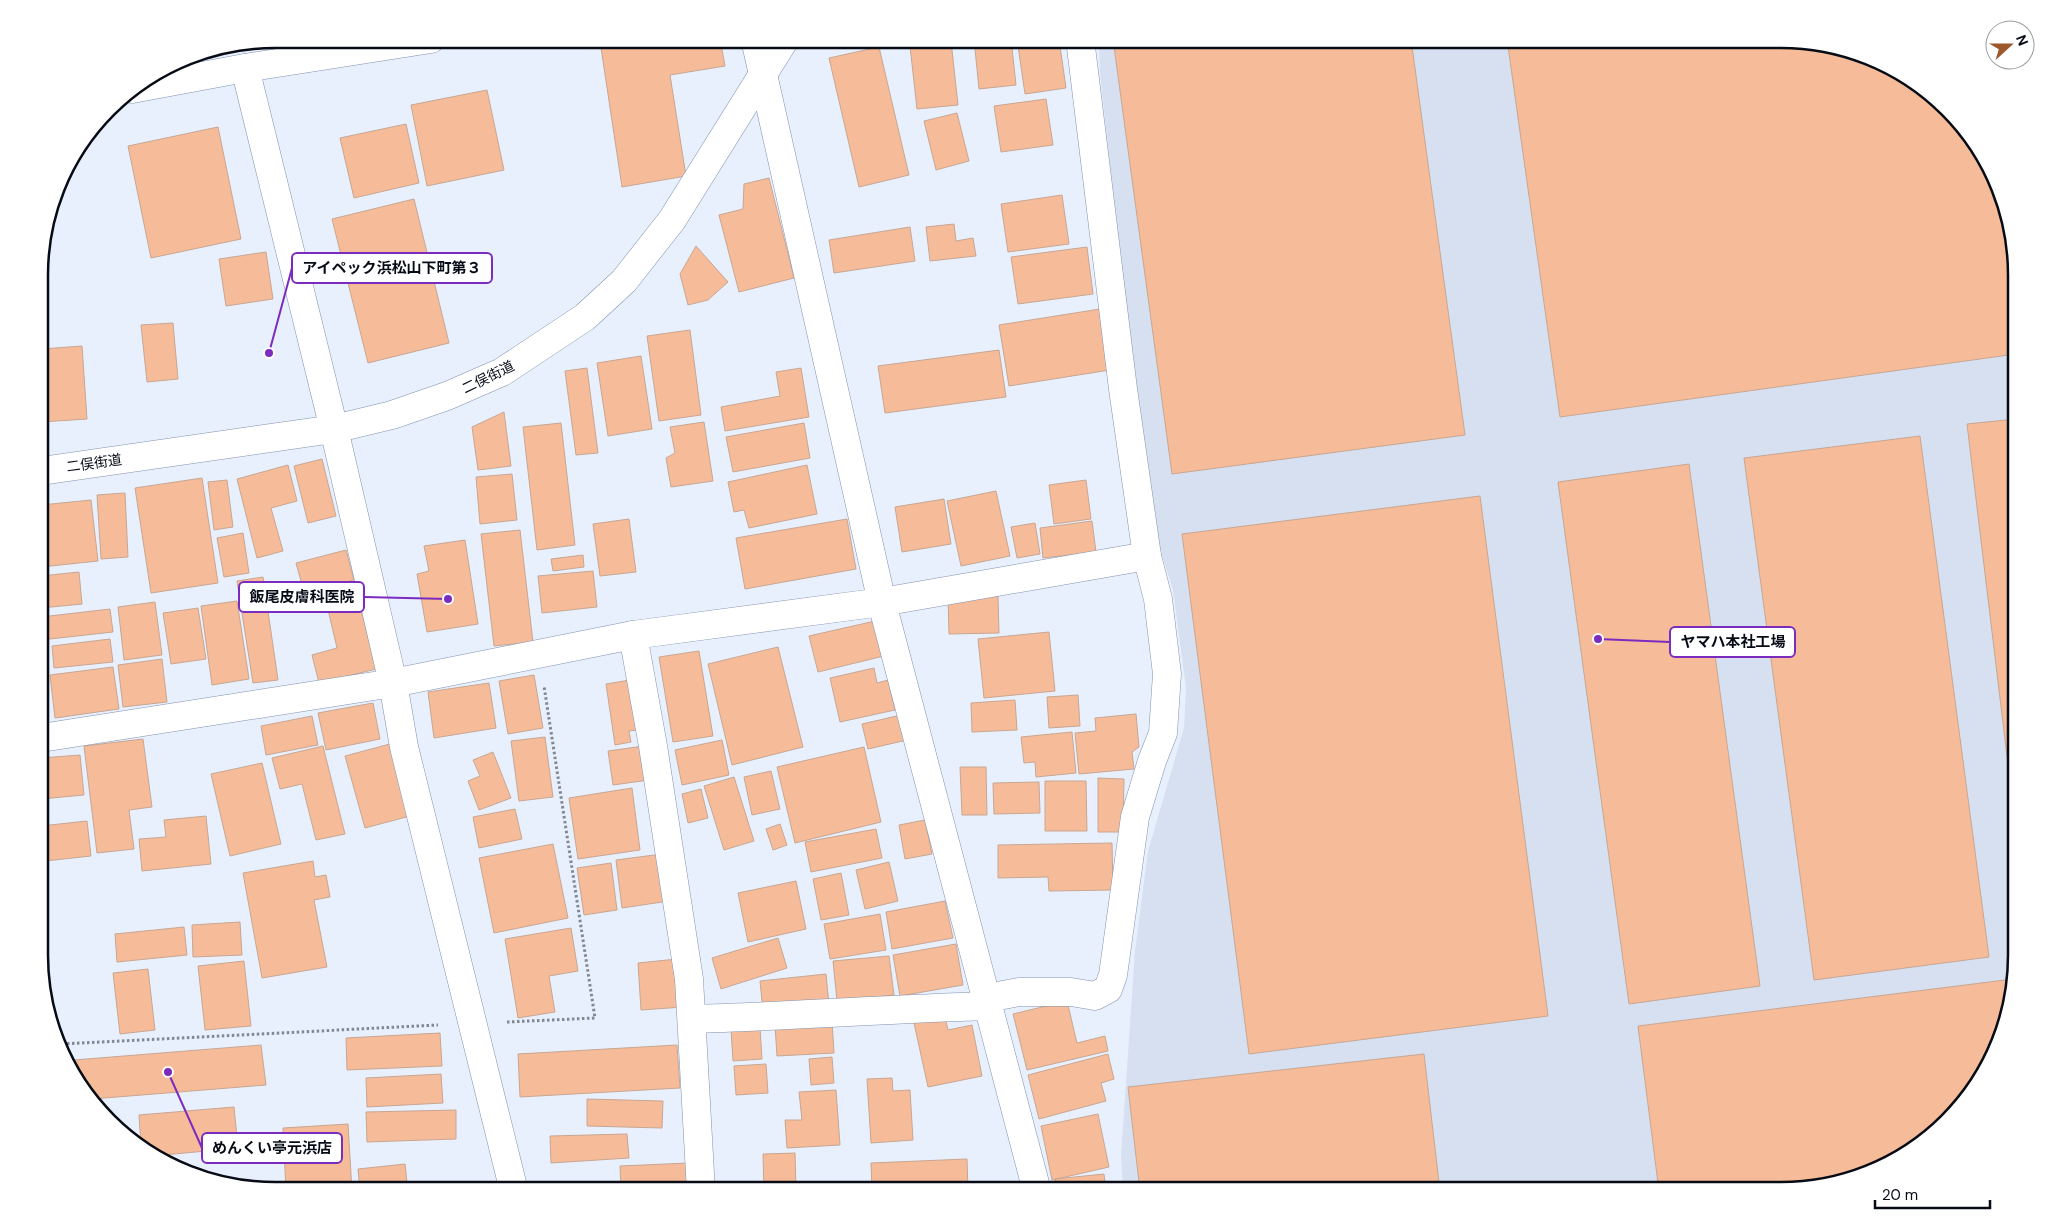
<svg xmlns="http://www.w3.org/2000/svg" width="2055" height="1230" font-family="'DM Sans','Noto Sans JP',sans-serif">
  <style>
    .built { fill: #d7e0f0 }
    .building { fill: #f6bc99; stroke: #c8a692 }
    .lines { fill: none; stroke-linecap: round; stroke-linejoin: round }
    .minor-casing { stroke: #8192b0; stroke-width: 29 }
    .path { stroke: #818894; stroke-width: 3; stroke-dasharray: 2.5 2.5; stroke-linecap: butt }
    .minor { stroke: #fff; stroke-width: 28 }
    .labels { text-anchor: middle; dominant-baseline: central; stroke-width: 5; stroke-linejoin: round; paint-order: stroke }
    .street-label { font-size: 14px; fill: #060b16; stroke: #fff }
    .rim { fill: none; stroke: #060b16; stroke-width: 2.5 }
    .leader { fill: none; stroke: #7b2cbf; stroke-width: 2 }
    .callout-dot { fill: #7b2cbf; stroke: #fff; stroke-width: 2 }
    .callout { fill: #fff; stroke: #7b2cbf; stroke-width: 2 }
    .callout-label { font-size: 15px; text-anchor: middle; font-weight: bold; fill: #060b16 }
  </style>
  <rect width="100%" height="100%" fill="#e8f0fd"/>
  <!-- built -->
  <polygon class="built" points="1099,39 1781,39 1842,47 1899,70 1947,108 1985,156 2016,259 2016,971 1985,1074 1947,1122 1899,1160 1796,1191 1123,1191 1121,1156 1135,951 1148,851 1184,728 1186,688 1173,590 1158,542 1150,501 1109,157 1100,73"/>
  <!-- building -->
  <g class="building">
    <polygon points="274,39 292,39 260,46 259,42"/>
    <polygon points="617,39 720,39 725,66 670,75 686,176 622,187 600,41"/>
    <polygon points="974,39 1011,39 1016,85 979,89"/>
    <polygon points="1017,39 1059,39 1066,88 1025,94"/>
    <polygon points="1113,39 1411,39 1465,435 1172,474"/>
    <polygon points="1507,39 1781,39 1842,47 1899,70 1947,108 1985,156 2016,259 2016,354 1560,417"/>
    <polygon points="951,41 958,105 917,109 910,46"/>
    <polygon points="879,47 909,175 859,187 829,58"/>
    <polygon points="487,90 504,170 427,186 411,105"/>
    <polygon points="1046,99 1053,145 1001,152 994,106"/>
    <polygon points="957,113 969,161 936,170 924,121"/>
    <polygon points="406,124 419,183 354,198 340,138"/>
    <polygon points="218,127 241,239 151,258 128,146"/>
    <polygon points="769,178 794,278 739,292 719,215 743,209 744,184"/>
    <polygon points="1062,195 1069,244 1008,252 1001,204"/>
    <polygon points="414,199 449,343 368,363 332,219"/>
    <polygon points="954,224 956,241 973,238 976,256 930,261 926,227"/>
    <polygon points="910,227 915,261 834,273 829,240"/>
    <polygon points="696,246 728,282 708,300 688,305 680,274"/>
    <polygon points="1087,247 1093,294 1018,304 1011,257"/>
    <polygon points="266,252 273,299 226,306 219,259"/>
    <polygon points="1100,309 1110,370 1009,386 999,325"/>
    <polygon points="173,323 178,379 147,382 141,325"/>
    <polygon points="41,329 42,349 82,346 87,419 41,422"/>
    <polygon points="690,330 701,415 659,421 647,336"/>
    <polygon points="999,350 1006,397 885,413 878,366"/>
    <polygon points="641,356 652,429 608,436 597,363"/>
    <polygon points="587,368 598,453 576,455 565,371"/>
    <polygon points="801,368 809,417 725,431 721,407 780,396 776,372"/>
    <polygon points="504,412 511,466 478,470 472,427"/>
    <polygon points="2016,419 2016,831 1967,424"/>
    <polygon points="704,422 713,481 671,487 666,458 675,453 670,427"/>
    <polygon points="561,423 575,545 537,550 523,427"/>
    <polygon points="804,423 810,458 733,472 726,437"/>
    <polygon points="1920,436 1989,957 1814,980 1744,458"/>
    <polygon points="322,459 336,516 308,523 294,466"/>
    <polygon points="1689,464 1760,986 1629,1004 1558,482"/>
    <polygon points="288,465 297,501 271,508 283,551 257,558 237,479"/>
    <polygon points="807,465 817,514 749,528 744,510 734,512 728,482"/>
    <polygon points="512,474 517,520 480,524 476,477"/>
    <polygon points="202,478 218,583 151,593 135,488"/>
    <polygon points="227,480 233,527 214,530 208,482"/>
    <polygon points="1086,480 1091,519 1054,524 1049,485"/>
    <polygon points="996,491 1010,556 961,566 947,501"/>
    <polygon points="125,493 128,557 101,559 97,495"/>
    <polygon points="1480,496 1548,1016 1249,1054 1182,534"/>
    <polygon points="944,499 951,544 902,552 895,507"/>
    <polygon points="91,500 98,561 41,567 41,505"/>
    <polygon points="629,519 636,572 600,576 593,524"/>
    <polygon points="847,519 856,569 745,589 736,538"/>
    <polygon points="1092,521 1096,552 1043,558 1040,528"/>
    <polygon points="1035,523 1040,554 1017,558 1011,527"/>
    <polygon points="520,530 533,642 494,646 481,534"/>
    <polygon points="243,533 249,573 224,577 217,538"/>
    <polygon points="465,540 478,624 427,632 417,574 429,571 424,546"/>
    <polygon points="346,550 354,580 304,592 296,563"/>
    <polygon points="583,555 584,567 553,571 551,559"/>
    <polygon points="593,571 597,607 542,613 538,576"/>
    <polygon points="79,572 82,604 41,608 41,576"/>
    <polygon points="263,577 278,680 253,683 237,581"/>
    <polygon points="357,593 376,669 319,683 312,655 337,648 326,601"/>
    <polygon points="998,596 999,633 949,634 948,598"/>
    <polygon points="237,601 249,679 212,685 201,606"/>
    <polygon points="155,602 162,655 124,660 118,607"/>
    <polygon points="198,608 206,659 171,664 163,613"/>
    <polygon points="110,609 113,632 41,640 41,617"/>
    <polygon points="875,621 884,656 818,672 809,636"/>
    <polygon points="1049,632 1055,691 984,698 978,639"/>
    <polygon points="110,639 113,662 54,668 52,646"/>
    <polygon points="778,647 803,747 732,765 708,664"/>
    <polygon points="699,651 713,736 673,742 659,657"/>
    <polygon points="162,659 167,702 123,707 118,665"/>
    <polygon points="113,667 119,709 55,718 50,675"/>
    <polygon points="874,668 877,683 888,680 895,710 840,722 830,678"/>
    <polygon points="534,675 543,728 508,734 499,681"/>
    <polygon points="636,679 644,729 629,731 631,742 615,745 606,684"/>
    <polygon points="489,683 496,728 434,738 428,692"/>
    <polygon points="1078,695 1080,726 1049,728 1047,697"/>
    <polygon points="1015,700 1017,730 972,732 971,703"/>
    <polygon points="373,703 380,739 326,750 318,713"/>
    <polygon points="1136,714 1139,747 1132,752 1134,769 1079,774 1075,733 1096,731 1095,718"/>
    <polygon points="901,715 907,740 868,749 862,724"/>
    <polygon points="312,716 318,745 266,755 261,726"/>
    <polygon points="1072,732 1076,773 1036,777 1035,762 1024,763 1021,737"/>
    <polygon points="545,737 553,797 519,801 511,741"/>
    <polygon points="143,739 152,807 129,810 134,849 97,853 84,746"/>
    <polygon points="722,740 729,775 682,785 675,750"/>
    <polygon points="390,744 410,816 365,828 345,756"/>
    <polygon points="323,746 345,834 316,840 302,784 280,789 272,758"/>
    <polygon points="644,746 649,780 613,785 608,751"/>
    <polygon points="864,747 881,822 795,843 777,767"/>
    <polygon points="493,752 511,798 479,810 468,781 480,776 473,760"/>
    <polygon points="80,755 84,795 41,799 41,758"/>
    <polygon points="262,763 281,844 230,856 211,774"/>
    <polygon points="960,767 986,767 987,815 962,815"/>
    <polygon points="771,771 780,809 752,815 744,777"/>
    <polygon points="734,777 754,841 724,850 704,786"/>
    <polygon points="1098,778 1124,779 1123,832 1098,832"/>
    <polygon points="1045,781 1086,781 1087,831 1045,831"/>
    <polygon points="1039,782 1040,813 994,814 993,783"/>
    <polygon points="632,788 640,850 578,859 569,798"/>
    <polygon points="701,789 708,818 688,823 682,794"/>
    <polygon points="515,809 522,839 479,848 473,817"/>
    <polygon points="206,816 211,864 142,871 139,839 166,837 164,820"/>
    <polygon points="925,820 932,854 905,859 899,825"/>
    <polygon points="87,821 91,856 45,861 41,826"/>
    <polygon points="780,824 787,845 773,850 766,829"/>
    <polygon points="876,829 882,858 811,872 805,842"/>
    <polygon points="1112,843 1113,890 1049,891 1048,877 998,878 998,845"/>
    <polygon points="553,844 568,918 494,933 479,858"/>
    <polygon points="662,854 669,901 622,908 616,860"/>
    <polygon points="313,861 315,877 326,875 330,897 314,900 327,967 262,978 243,873"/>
    <polygon points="889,862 898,901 865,909 856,870"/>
    <polygon points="611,863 617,910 584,915 577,868"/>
    <polygon points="841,873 849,915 821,920 813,879"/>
    <polygon points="796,881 806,929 748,942 738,893"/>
    <polygon points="945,901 953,938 892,949 886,912"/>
    <polygon points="880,914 886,950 830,959 824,924"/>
    <polygon points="240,922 242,955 193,957 192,925"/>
    <polygon points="184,927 187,955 117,962 115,934"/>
    <polygon points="571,928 578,971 549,976 555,1012 518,1018 505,939"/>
    <polygon points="778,938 787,968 721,989 712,958"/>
    <polygon points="956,944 963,985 900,996 893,955"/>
    <polygon points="889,956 894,995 837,1001 833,961"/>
    <polygon points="677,959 683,1007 641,1010 638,963"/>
    <polygon points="244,961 251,1026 205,1030 198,966"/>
    <polygon points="148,969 155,1030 120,1034 113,973"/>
    <polygon points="826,974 829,1005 763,1011 760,981"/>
    <polygon points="2013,979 1985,1074 1947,1122 1899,1160 1796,1191 1659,1191 1638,1026"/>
    <polygon points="1067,1001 1077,1043 1105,1036 1108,1051 1027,1070 1013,1014"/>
    <polygon points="945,1017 948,1030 972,1025 982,1076 928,1087 914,1023"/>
    <polygon points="832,1021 834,1053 777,1056 775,1025"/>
    <polygon points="760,1028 762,1059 733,1061 731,1030"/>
    <polygon points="440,1033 442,1066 347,1070 346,1038"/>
    <polygon points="261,1045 266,1085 92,1099 77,1083 74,1060"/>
    <polygon points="677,1045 680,1088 520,1097 518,1054"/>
    <polygon points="1108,1054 1114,1079 1101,1083 1106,1101 1039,1119 1028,1075"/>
    <polygon points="1424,1054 1440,1191 1140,1191 1128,1087"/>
    <polygon points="832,1057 834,1083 811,1085 809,1059"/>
    <polygon points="766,1064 768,1093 736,1095 734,1066"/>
    <polygon points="441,1074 443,1103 367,1107 366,1078"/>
    <polygon points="892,1078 893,1091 910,1090 913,1140 871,1143 867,1079"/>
    <polygon points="836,1090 840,1145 787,1148 785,1120 802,1120 799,1092"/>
    <polygon points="587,1099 663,1101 662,1128 587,1126"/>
    <polygon points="234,1107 238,1148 153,1156 141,1146 139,1115"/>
    <polygon points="456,1110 456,1139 367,1142 366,1112"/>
    <polygon points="1098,1114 1109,1167 1052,1180 1041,1126"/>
    <polygon points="348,1124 352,1191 286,1191 283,1128"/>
    <polygon points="627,1134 629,1158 551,1163 550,1136"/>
    <polygon points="795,1153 796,1191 764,1191 763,1154"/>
    <polygon points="967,1159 968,1191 872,1191 871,1163"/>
    <polygon points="688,1163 690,1191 621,1191 620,1166"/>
    <polygon points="405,1164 408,1191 360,1191 358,1169"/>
    <polygon points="1104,1174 1106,1191 1056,1191 1055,1179"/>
    <polygon points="592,1188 592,1191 566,1191 566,1190"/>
  </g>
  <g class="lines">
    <!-- minor casing -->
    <g class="minor-casing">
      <g id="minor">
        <polyline points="755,39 883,607 1037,1191"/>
        <polyline points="245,68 334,429 393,683 404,747 514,1191"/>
        <polyline points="132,89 245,68 431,39"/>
        <polyline points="41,471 334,429 392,415 447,396 502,372 585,317 624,281 672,220 785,39"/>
        <polyline points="633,635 653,746 689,979 701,1191"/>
        <polyline points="41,738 393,683 633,635 882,602 1147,556"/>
        <polyline points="987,998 1019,992 1071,992 1095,996 1108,989 1113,975 1135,817 1152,761 1163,733 1167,674 1158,599 1147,556 1123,389 1080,39"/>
        <path d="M692,1019C791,1016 889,1009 988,1006"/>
      </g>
    </g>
    <!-- path -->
    <g class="path">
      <polyline points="507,1022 595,1018 544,686"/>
      <polyline points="62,1044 438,1025"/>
    </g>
    <!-- minor -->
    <use href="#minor" class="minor"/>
  </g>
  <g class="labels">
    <!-- street labels -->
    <g class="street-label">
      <text transform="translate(488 377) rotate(-26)">二俣街道</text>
      <text transform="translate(94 463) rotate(-8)">二俣街道</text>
    </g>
  </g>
  <!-- crop -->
  <path d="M0 0H2055V1230H0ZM275 48H1781A227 227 0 0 1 2008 275V955A227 227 0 0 1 1781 1182H275A227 227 0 0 1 48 955V275A227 227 0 0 1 275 48Z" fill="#fff" fill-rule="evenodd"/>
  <path class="rim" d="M275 48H1781A227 227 0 0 1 2008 275V955A227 227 0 0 1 1781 1182H275A227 227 0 0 1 48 955V275A227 227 0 0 1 275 48Z"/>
  <!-- callouts -->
  <path class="leader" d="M269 353L292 268M448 599L364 597M1598 639L1670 642M168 1072L202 1148"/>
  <g class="callout-dot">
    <circle cx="269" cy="353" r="5"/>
    <circle cx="448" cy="599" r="5"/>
    <circle cx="1598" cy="639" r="5"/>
    <circle cx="168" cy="1072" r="5"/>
  </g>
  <g class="callout">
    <rect x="292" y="253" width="200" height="30" rx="5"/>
    <rect x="239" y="582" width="125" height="30" rx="5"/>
    <rect x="1670" y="627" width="125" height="30" rx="5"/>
    <rect x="202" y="1133" width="140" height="30" rx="5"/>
  </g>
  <g class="callout-label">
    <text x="392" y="273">アイペック浜松山下町第３</text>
    <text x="302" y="602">飯尾皮膚科医院</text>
    <text x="1733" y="647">ヤマハ本社工場</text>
    <text x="272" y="1153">めんくい亭元浜店</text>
  </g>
  <!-- north arrow -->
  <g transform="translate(2010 45) rotate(69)"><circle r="24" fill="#ffffff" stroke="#9b9da2"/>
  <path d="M0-4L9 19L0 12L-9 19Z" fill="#9c582a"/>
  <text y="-8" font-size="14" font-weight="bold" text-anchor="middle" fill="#060b16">N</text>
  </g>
  <!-- scale -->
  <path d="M1875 1200v8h115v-8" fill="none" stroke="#060b16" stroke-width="2.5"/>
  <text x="1882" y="1200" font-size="15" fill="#060b16" stroke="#ffffff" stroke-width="4" paint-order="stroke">20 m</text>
</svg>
